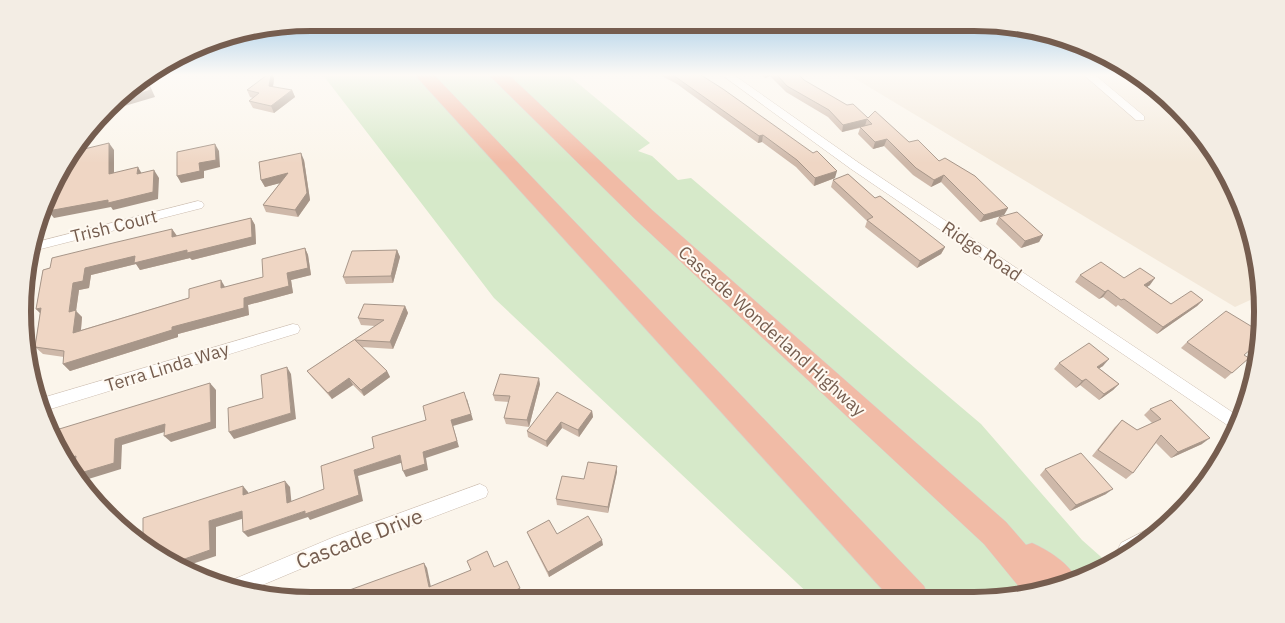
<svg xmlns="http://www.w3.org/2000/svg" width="1285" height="623" font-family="'IBM Plex Sans',sans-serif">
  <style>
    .residential { fill: #f3e8d9 }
    .green { fill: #d6e9c9 }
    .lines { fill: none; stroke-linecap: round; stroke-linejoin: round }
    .minor-casing { stroke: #cdbeb1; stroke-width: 1 }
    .motorway-casing { stroke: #d8d2ce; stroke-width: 1 }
    .minor { fill: #fff; fill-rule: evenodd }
    .motorway { fill: #f1bba6; fill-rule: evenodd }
    .wall { fill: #ceb8a9 }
    .shaded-wall { fill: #a79689 }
    .building { fill: #efd6c4; stroke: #a79689 }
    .labels { text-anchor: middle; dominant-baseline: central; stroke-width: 4; stroke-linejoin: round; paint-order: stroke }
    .street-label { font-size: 18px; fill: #755d4f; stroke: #fef9f1 }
    .near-street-label { font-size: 21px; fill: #755d4f; stroke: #fef9f1 }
    .rim { fill: none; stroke: #755d4f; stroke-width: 6 }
  </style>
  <rect width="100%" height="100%" fill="#fbf5eb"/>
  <!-- residential -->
  <polygon class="residential" points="849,75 1130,75 1178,107 1241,201 1259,296 1235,307"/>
  <!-- green -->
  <polygon class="green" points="323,75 568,75 650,143 638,151 652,156 678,180 691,178 981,424 1082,540 1109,564 1084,579 1012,598 814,599 494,298"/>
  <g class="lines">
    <!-- minor casing -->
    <g class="minor-casing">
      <g id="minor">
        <polygon points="722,75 734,75 859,163 1241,418 1236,431 851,169"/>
        <polygon points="1084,75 1095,75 1144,116 1144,120 1136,120"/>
        <polygon points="198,201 202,202 204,205 202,208 29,252 33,243"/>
        <polygon points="293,324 298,325 300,329 298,333 44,411 40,399 42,398"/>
        <polygon points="480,484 486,487 488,492 486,497 336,554 253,589 230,584 232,580 334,537"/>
        <polygon points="1158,524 1164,526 1149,541 1123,556 1121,555 1118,549 1121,543"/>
      </g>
    </g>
    <!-- motorway casing -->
    <g class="motorway-casing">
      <g id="motorway">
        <polygon points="415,75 434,75 924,586 929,598 890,598"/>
        <path d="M489,75H509L652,210L1006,522L1026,545L1032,543C1048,550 1070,564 1077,580L1025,594L984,544L636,220Z"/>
      </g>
    </g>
    <!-- minor -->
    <use href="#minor" class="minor"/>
    <!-- motorway -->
    <use href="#motorway" class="motorway"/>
  </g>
  <!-- wall -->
  <g class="wall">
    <polygon points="267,75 273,75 274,79 273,87 292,90 295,97 274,113 253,108 249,101 253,98 250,97 247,90"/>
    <polygon points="660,75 701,75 835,178 814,186 796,167 762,142 758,143 677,84"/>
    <polygon points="761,75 799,75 804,80 939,161 1008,208 1004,215 980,222 941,182 931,187 913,175 884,146 873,149 858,134 860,128 842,132 828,117 786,92 770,76 765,78"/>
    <polygon points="304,160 310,200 298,217 266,212 263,205 280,183 265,187 261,180"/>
    <polygon points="833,180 875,198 945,247 941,254 917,268 865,227 867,221 831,187"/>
    <polygon points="999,217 1043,235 1039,242 1021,248 996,224"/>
    <polygon points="251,218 255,225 256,244 192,260 190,258 140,270 136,264 91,275 89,288 79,290 76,311 82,317 81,330 225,287 263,277 305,248 308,255 311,275 291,280 293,293 248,305 249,315 178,334 178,337 70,371 63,364 64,357 43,354 35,347 40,313 36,309 43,270 172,229 177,236"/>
    <polygon points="397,250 400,257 393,283 346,284 343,277"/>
    <polygon points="1080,275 1124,278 1150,285 1147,287 1171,304 1203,300 1197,306 1157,334 1118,305 1116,307 1103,297 1099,299 1075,282"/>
    <polygon points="405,306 408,313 393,349 362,347 387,371 390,377 364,396 353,385 332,399 312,377 307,371 375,326 361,325 358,318"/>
    <polygon points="1187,342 1244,356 1249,358 1225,379 1181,348"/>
    <polygon points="1059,363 1103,366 1099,368 1119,384 1113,390 1099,400 1080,385 1076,388 1054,369"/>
    <polygon points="1248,383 1247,390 1243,388"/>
    <polygon points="540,384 529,427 506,424 504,418 509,402 495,401 493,395"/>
    <polygon points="1150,409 1202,444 1171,458 1156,443 1133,473 1126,479 1092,456 1115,427 1122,420 1137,430 1152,423 1144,415"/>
    <polygon points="592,411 593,417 579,437 562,428 547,447 528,437 527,431"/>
    <polygon points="617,466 617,472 608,513 557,505 556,499 584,479"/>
    <polygon points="1045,469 1106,494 1070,511 1040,475"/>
    <polygon points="527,532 557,534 603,545 549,577 529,537"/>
  </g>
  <!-- shaded-wall -->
  <g class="shaded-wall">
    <polygon points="271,75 273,75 274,79 272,93 269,86"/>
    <polygon points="766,75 771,75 770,76 765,78"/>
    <polygon points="146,77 155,97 111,110 121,99"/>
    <polygon points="292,90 295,97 274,113 271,106"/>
    <polygon points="867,119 865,126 842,132 843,125"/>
    <polygon points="763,135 762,142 758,143 759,136"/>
    <polygon points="887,139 884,146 873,149 875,142"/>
    <polygon points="109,143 114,150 114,181 109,174"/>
    <polygon points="215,144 219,151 220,167 204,171 204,178 181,183 177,176 199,163"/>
    <polygon points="301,153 304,160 310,200 298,217 295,210"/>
    <polygon points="138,167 142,174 137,174"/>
    <polygon points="154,170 159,178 158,199 113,210 111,207 54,218 48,211"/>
    <polygon points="837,171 835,178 814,186 815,178"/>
    <polygon points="288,173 292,180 265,187 261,180"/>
    <polygon points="944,175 941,182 931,187 934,180"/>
    <polygon points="1008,208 1004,215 980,222 984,215"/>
    <polygon points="251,218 255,225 256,244 192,260 190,258 140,270 136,264 91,275 89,288 79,290 76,311 82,317 80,340 73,333 69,312 73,283 85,268"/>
    <polygon points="172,229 177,236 172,237"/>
    <polygon points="1043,235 1039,242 1021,248 1025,241"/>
    <polygon points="945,247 941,254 917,268 920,261"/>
    <polygon points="305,248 308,255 311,275 291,280 293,293 248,305 249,315 178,334 178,337 70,371 63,364 172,327 244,298 287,273"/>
    <polygon points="397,250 400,257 393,283 391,276"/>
    <polygon points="1155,278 1150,285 1139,292 1144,285"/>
    <polygon points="221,280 225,287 221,288"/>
    <polygon points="1108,290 1103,297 1099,299 1105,292"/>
    <polygon points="1203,300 1197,306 1157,334 1163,327"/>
    <polygon points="405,306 408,313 393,349 390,342"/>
    <polygon points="41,308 43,316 36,309"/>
    <polygon points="1109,359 1103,366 1092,373 1097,367"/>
    <polygon points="287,367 291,374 296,419 234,439 229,432 291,413"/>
    <polygon points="387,371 390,377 364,396 361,390"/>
    <polygon points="349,378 353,385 332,399 328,393"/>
    <polygon points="539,378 540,384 529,427 527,420"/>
    <polygon points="1086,379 1080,385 1076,388 1082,381"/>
    <polygon points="210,383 216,390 216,428 171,442 164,436"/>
    <polygon points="1119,384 1113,390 1099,400 1104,394"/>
    <polygon points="467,399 473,420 453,426 459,447 426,458 428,470 406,477 403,471 423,452 451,420"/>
    <polygon points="592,411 593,417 579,437 578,430"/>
    <polygon points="561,422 562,428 547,447 546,441"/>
    <polygon points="165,424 171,430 122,445 121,469 82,481 77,474 115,439"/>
    <polygon points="1210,438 1202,444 1171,458 1178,452"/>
    <polygon points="400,455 404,462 358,476 363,501 310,520 308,517 248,537 243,532 305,511 354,470"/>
    <polygon points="76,456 83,462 71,466 66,459"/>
    <polygon points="617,466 617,472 608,513 608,507"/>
    <polygon points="285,481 290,487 292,508 287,503"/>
    <polygon points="243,486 248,492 249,501 243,495"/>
    <polygon points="1113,489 1106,494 1070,511 1076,505"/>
    <polygon points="242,511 248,517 216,527 216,556 183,567 176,562 209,521"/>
    <polygon points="602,540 603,545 549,577 548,572"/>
    <polygon points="424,563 427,568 432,592 429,587"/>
    <polygon points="520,588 521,593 509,600 498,600"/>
  </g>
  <!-- building -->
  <g class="building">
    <polygon points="267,75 271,75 269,86 292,90 271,106 249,101 259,93 247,90"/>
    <polygon points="673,75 701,75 723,89 813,153 817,151 837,171 815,178 797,160 763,135 759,136"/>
    <polygon points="777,75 799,75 804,80 847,105 853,104 868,118 875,111 909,142 918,140 939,161 945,158 975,176 1008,208 984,215 944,175 934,180 916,168 887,139 875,142 860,127 872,124 867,119 843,125 829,110 787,86"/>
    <polygon points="145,77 151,90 121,99 135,82"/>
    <polygon points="109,143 109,174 138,167 137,174 154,170 153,192 108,203 108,200 48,211 49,198 61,167 67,160 80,157 80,150"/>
    <polygon points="215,144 216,160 199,163 200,171 177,176 177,152"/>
    <polygon points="301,153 307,193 295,210 263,205 288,173 261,180 259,162"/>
    <polygon points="848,174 875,198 880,196 945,247 920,261 867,220 873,217 833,180"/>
    <polygon points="1017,212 1043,235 1025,241 999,217"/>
    <polygon points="251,218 252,237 187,253 187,250 134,263 135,256 85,268 83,281 73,283 69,312 76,310 73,333 189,298 189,289 221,280 221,288 263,277 262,259 305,248 308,268 287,273 289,286 244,298 244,308 172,327 172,330 63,364 64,351 35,347 41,308 36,309 43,270 50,268 52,258 113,243 172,229 172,237"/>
    <polygon points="397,250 391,276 343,277 352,251"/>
    <polygon points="1101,262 1124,278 1140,268 1155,278 1144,285 1171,304 1191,291 1203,300 1163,327 1124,299 1121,300 1108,290 1105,292 1080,275"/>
    <polygon points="364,304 405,306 390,342 355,340 387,371 361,390 349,378 328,393 307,371 384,320 358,318"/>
    <polygon points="1226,311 1259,331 1256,345 1244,355 1249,358 1232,373 1187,342"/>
    <polygon points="1089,343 1109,359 1097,367 1119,384 1104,394 1086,379 1082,381 1059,363"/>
    <polygon points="287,367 291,413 229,432 228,408 263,398 261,375"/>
    <polygon points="500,374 539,378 527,420 504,418 510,396 493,395"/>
    <polygon points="210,383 211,422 164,436 165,424 115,439 114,463 77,474 74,470 76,456 66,459 55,443 56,430"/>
    <polygon points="464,392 471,414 451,420 457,441 423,452 425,464 403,471 400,455 354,470 359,495 305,514 305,511 243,532 242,511 209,521 210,550 176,562 137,536 143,534 143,518 243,486 243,495 285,481 287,503 324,489 321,466 374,448 372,437 426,420 423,406"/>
    <polygon points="557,392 592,411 578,430 561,422 546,441 527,431"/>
    <polygon points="1171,400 1210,438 1178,452 1161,435 1133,473 1098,450 1122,420 1137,430 1161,419 1150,409"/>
    <polygon points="1081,453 1113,489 1076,505 1045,469"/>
    <polygon points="588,462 617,466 608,507 556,499 562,476 584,479"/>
    <polygon points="588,516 602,540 548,572 527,532 549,520 557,534"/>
    <polygon points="487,551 494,567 507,561 520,588 498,600 322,600 424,563 429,587 471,570 467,561"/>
  </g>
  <!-- sky -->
  <linearGradient id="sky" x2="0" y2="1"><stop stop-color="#98c5e6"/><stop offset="0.46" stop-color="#fdfaf6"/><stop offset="1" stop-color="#fdfaf6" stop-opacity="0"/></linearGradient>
  <rect width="1285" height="163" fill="url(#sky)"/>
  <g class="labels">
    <!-- street labels -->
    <g class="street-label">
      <text transform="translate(114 226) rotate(-14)">Trish Court</text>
      <text transform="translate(982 251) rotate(34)">Ridge Road</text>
      <text transform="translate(772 331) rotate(42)">Cascade Wonderland Highway</text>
      <text transform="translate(167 367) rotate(-17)">Terra Linda Way</text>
    </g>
    <!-- near-street labels -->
    <g class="near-street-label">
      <text transform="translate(359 538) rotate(-21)">Cascade Drive</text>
    </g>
  </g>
  <!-- crop -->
  <path d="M0 0H1285V623H0ZM311 31H974A280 280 0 0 1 1254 311V312A280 280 0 0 1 974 592H311A280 280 0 0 1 31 312V311A280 280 0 0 1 311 31Z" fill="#f3ede4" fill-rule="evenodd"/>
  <path class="rim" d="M311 31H974A280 280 0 0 1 1254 311V312A280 280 0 0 1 974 592H311A280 280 0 0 1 31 312V311A280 280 0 0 1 311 31Z"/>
</svg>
